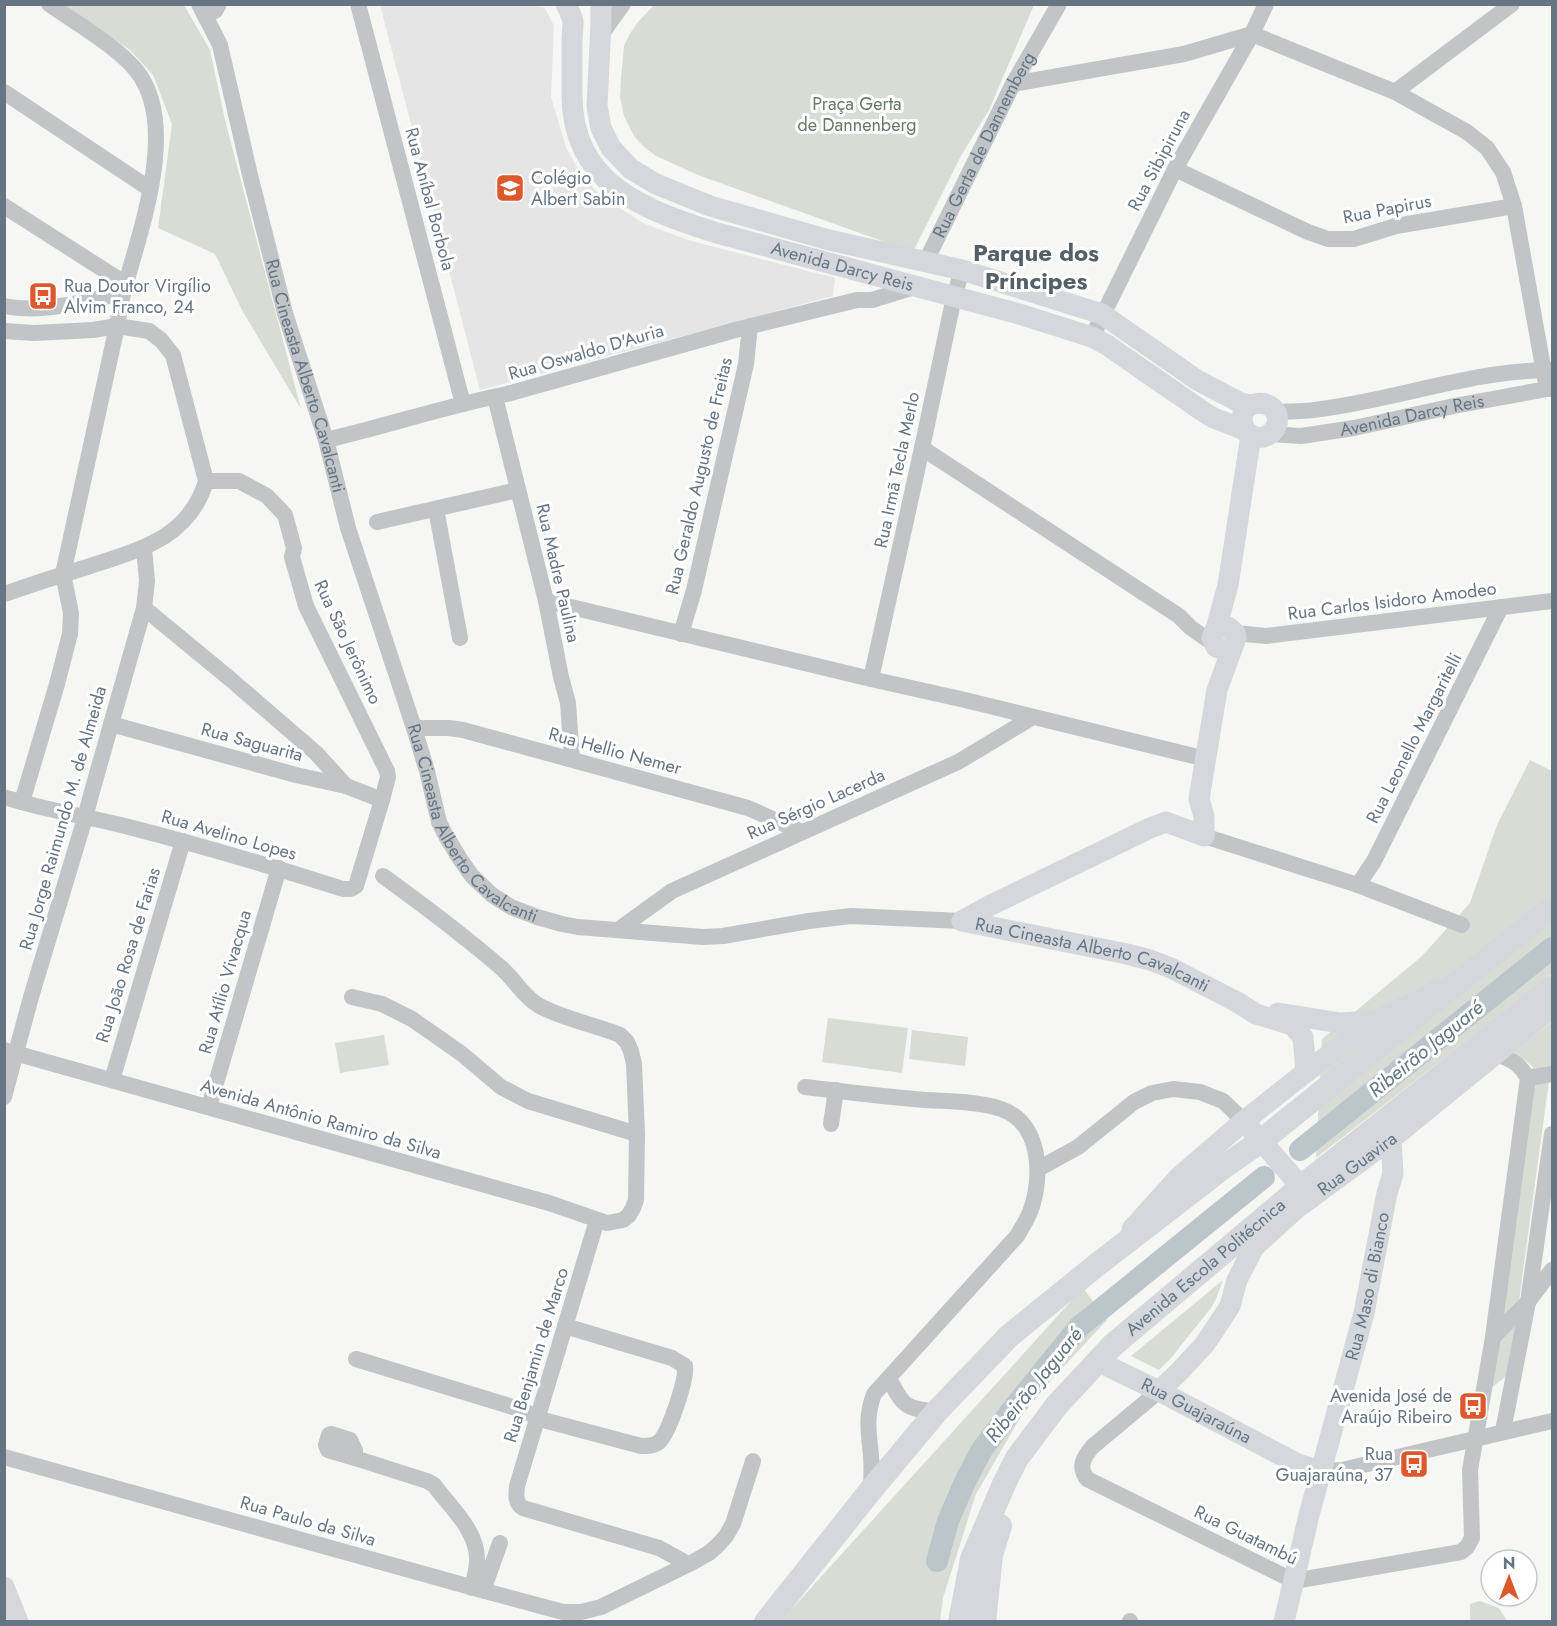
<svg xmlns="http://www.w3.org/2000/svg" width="1557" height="1626" font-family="Jost,sans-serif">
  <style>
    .built { fill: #e4e5e4 }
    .green { fill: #d7ddd4 }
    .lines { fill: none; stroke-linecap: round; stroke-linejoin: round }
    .river { stroke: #bbc5ca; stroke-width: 22 }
    .minor { stroke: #c1c5c8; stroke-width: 16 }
    .major { stroke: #d4d8dc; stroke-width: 21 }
    .highway { stroke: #d4d8dc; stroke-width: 24 }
    .labels { text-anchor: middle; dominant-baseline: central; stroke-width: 6; stroke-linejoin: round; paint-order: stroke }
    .park-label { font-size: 18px; fill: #697a65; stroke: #fff }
    .street-label { font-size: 18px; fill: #667583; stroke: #fff }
    .poi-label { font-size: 18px; fill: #667583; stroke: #fff; text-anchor: start }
    .water-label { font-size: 20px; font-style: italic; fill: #62777f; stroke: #fff }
    .district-label { font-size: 24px; font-weight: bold; fill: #545f68; stroke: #fff }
  </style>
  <rect width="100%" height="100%" fill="#f6f6f3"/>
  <!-- built -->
  <polygon class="built" points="531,4 545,8 554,26 551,97 567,150 583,177 603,198 645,224 691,241 835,278 833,296 480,390 380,5"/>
  <!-- green -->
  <g class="green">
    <polygon points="64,5 184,5 210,50 225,120 301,409 242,310 215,254 158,228 172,124 153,75 130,50"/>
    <polygon points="654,5 1034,5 989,110 961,156 913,252 698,175 656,156 644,147 634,136 624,116 620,97 621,78 624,46 629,35 638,22"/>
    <polygon points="1530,760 1552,771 1552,974 1316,1158 1322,1039 1421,957 1470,903 1497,825"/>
    <polygon points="828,1018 908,1028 902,1073 822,1062"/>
    <polygon points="1552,1022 1552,1059 1509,1374 1490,1389 1535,1076 1532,1066 1514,1052"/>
    <polygon points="912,1030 968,1037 965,1066 909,1059"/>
    <polygon points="384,1035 389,1065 340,1073 335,1043"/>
    <polygon points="1223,1280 1216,1299 1211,1308 1171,1358 1159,1370 1131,1356"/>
    <polygon points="1083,1288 1107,1320 1027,1406 976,1494 943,1598 940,1621 780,1622"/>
    <polygon points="1480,1601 1499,1608 1507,1621 1470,1621 1470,1604"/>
  </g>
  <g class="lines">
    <!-- river -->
    <g class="river">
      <polyline points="1300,1150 1552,948"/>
      <polyline points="937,1561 948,1521 964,1484 981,1451 1008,1415 1079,1327 1264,1177"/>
    </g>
    <!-- minor -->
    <g class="minor">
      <path id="s1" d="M199,4L220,45L250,175L285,313L326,440L348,528L414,728L427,771L439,822L446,836L460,859L472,876L492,895L511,907L537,917L562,924L578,927L703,937L723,936L809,921L851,916L962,921"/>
      <polyline points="358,4 463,404"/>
      <polyline points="215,11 219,4"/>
      <polyline points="600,36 623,4"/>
      <polyline points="1013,84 1184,54 1252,34 1395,92 1467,132 1487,148 1503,172 1514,206 1547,389"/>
      <polyline points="4,92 150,189"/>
      <polyline points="1395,92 1512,4"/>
      <polyline points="1175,169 1308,232 1328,239 1354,239 1396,226 1514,206"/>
      <polyline points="4,206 126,284"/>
      <path id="s2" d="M925,263L1013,84L1059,4"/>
      <path d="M4,306C44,314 84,301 123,293"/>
      <path d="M4,331L34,333L93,330L117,326L149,331L161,340L173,355L206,481C189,540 135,551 84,568C57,576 31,585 4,594"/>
      <polyline points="1092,337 1175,169 1252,34 1266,4"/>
      <polyline points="495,397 546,601 561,677 568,703 572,759"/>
      <path d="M1275,412C1290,411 1306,412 1321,409C1398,399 1474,370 1552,370"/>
      <path id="s3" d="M1270,434L1301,436L1354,428L1454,406L1547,389H1552"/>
      <path d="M326,440C387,426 446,406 507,394L739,329L857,300H872L914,287"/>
      <polyline points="922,448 1179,616 1191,628 1214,644"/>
      <polyline points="436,509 460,638"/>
      <polyline points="377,522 518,490"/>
      <polyline points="546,601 871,679 965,700 1206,759"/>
      <polyline points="144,608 229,678 316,753 346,786"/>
      <polyline points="1235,633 1266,636 1552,601"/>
      <polyline points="681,634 694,590 746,364 750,326"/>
      <polyline points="871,679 922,448 954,297 962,270"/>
      <polyline points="111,724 296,775 346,786 382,800"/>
      <polyline points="414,728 449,728 463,730 748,808 802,832"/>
      <path d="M4,797C44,810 85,816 125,826C199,845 271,866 343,889H351L356,886L382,800L388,777L387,771L306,606L292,557L294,548L285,515L267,496L239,481H206"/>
      <path d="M22,802L57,684L70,634L71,613L63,574L117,326C119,314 121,302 124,290C140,231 180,124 136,70C115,45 76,23 49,4"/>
      <polyline points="1204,836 1358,885 1462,925"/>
      <polyline points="1358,885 1374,861 1501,607"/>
      <polyline points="618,930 672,891 958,762 1033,717"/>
      <polyline points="352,997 382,1004 412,1019 462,1054 501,1087 528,1101 637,1134"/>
      <path d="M4,1050L549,1203L607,1223L623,1220L629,1215L633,1208L636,1200L637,1134L634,1064L631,1051L627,1042L620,1035C595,1025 560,1018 538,1005C522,995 514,978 499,966C462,934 423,905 383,876"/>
      <polyline points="1528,1078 1552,1074"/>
      <polyline points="112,1080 183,841"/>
      <path d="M805,1087C841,1091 877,1096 914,1099C942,1102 974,1100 1001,1109C1042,1123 1043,1178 1030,1212C1027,1220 1021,1229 1017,1236L874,1394C865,1418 869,1432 871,1456C872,1467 871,1478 871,1490"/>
      <polyline points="4,1097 31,997 85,818 91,795 144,608 147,581 144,548"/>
      <polyline points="209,1107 279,868"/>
      <polyline points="831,1124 836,1090"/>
      <polyline points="1038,1169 1078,1147 1134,1102 1152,1093 1173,1089 1200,1092 1223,1101 1244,1121"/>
      <path d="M597,1220L517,1486C516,1495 515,1503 523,1508L659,1548L688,1564"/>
      <polyline points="1493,1337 1528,1302 1552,1270"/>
      <path d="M356,1359L519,1409L547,1421L641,1446C647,1446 654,1446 659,1442C669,1433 687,1379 685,1366L672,1358L565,1326"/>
      <path d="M889,1378C902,1405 906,1410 937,1411"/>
      <path d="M1159,1391L1092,1447C1083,1458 1078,1467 1087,1479L1294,1581L1461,1552L1467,1547L1472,1538L1470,1470L1493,1337L1528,1078C1518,1062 1512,1060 1496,1054"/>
      <polyline points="1503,1431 1528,1302 1552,1134"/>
      <polyline points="4,1457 485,1591 563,1612 581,1612 601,1607 693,1562 709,1553 718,1545 726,1536 733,1524 753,1461"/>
      <path d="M355,1458L328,1450L326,1445L329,1435L331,1434L350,1440L355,1450V1458L427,1481L434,1485C450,1507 478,1531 477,1560C477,1570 474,1579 472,1588"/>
      <polyline points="1321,1471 1342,1470 1552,1421"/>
      <polyline points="485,1591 486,1582 500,1543"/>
      <polyline points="1130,1621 1130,1622"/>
    </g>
    <!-- major -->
    <g class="major">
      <path id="s4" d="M566,4C569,10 572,16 573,22C573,29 572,37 572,44C572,61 572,78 572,95C572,184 644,210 717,233L1016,313L1092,337L1107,345C1131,362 1155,378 1179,395C1190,402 1202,412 1214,418C1223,422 1234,425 1244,430C1246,431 1248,433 1251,435C1261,441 1274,435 1277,424C1283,395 1230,396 1245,430"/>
      <polyline points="601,4 601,23 597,106 601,128 611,148 631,169 656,184 710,206 829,240 962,270 1102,314 1197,380 1241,403 1251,405"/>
      <polyline points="1216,629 1228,585 1251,435"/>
      <path d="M962,921L991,905L1150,828L1166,822L1204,836V816L1199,799L1217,690L1236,638L1235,633L1228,627C1219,625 1214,629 1212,638L1216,647L1224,650L1232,647"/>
      <path id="s5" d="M962,921L1127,954L1150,960L1171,968L1237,1002L1256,1014L1292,1025L1303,1037L1306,1072"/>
      <polyline points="1278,1013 1340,1023 1375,1021"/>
      <polyline points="1250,1128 1311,1198"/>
      <polyline points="1132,1229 1179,1177 1244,1121 1306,1072 1375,1021 1423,998 1438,989"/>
      <path id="s6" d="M1097,1361L1159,1391L1298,1464L1321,1471"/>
      <path id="s7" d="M1159,1391L1180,1371L1204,1345L1215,1329L1230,1306L1237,1280L1254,1247L1297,1208L1391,1139L1552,1008"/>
      <polyline points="4,1587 18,1622"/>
      <path id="s8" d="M1284,1622L1309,1515L1364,1313L1387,1193L1393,1174L1391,1139"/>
    </g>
    <!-- highway -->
    <g class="highway">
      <polyline points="766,1622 871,1490 937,1411 1009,1336 1098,1264 1225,1166 1261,1141 1482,963 1552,908"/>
      <path id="s9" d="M960,1622L972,1559L1004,1484L1017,1458L1057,1405L1113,1345L1301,1187L1552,988"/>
      <polyline points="984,1622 991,1555 1000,1526"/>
    </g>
  </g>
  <!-- icons -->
  <defs>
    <g id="school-square" transform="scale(1.5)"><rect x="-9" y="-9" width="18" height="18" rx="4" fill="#dd582c" stroke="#fff"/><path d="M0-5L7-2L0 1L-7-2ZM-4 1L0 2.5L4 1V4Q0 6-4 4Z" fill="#fff"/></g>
    <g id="bus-square" transform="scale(1.5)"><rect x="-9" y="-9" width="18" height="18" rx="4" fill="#dd582c" stroke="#fff"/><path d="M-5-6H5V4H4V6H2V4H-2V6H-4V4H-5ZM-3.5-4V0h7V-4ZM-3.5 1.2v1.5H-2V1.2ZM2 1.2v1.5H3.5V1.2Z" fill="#fff"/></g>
  </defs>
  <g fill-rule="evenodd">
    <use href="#school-square" x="510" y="188"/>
    <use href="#bus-square" x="43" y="296"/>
    <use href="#bus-square" x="1473" y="1406"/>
    <use href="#bus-square" x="1414" y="1464"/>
  </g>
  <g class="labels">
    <!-- park labels -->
    <g class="park-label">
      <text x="857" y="104">Praça Gerta<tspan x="857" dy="21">de Dannenberg</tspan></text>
    </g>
    <!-- street labels -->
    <g class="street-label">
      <text stroke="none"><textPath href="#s2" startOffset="132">Rua Gerta de Dannemberg</textPath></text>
      <text transform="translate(1159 160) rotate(-62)">Rua Sibipiruna</text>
      <text transform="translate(430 199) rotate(75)">Rua Aníbal Borbola</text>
      <text transform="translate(1387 209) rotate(-11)">Rua Papirus</text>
      <text stroke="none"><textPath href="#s4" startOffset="440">Avenida Darcy Reis</textPath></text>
      <text transform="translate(586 352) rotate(-16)">Rua Oswaldo D'Auria</text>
      <text stroke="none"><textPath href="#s1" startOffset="388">Rua Cineasta Alberto Cavalcanti</textPath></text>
      <text stroke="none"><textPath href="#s3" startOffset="144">Avenida Darcy Reis</textPath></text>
      <text transform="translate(897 470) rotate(-78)">Rua Irmã Tecla Merlo</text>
      <text transform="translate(699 476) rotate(-77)">Rua Geraldo Augusto de Freitas</text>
      <text transform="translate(558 573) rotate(77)">Rua Madre Paulina</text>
      <text transform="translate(1392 601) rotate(-7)">Rua Carlos Isidoro Amodeo</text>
      <text transform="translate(348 642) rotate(65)">Rua São Jerônimo</text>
      <text transform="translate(1414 738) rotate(-63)">Rua Leonello Margaritelli</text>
      <text transform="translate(252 742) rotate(15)">Rua Saguarita</text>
      <text transform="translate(615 751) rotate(15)">Rua Hellio Nemer</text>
      <text transform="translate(816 804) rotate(-24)">Rua Sérgio Lacerda</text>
      <text transform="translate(63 818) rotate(-74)">Rua Jorge Raimundo M. de Almeida</text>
      <text stroke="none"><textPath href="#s1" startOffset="874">Rua Cineasta Alberto Cavalcanti</textPath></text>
      <text transform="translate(229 835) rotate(16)">Rua Avelino Lopes</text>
      <text transform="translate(128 955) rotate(-73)">Rua João Rosa de Farias</text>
      <text stroke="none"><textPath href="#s5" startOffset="135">Rua Cineasta Alberto Cavalcanti</textPath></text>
      <text transform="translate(225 982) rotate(-74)">Rua Atílio Vivacqua</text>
      <text transform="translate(321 1119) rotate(16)">Avenida Antônio Ramiro da Silva</text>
      <text stroke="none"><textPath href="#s7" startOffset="308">Rua Guavira</textPath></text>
      <text stroke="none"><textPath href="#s9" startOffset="444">Avenida Escola Politécnica</textPath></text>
      <text stroke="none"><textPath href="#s8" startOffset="346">Rua Maso di Bianco</textPath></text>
      <text transform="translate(536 1355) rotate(-73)">Rua Benjamin de Marco</text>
      <text stroke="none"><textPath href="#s6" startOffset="111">Rua Guajaraúna</textPath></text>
      <text transform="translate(308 1521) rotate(16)">Rua Paulo da Silva</text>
      <text transform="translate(1246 1535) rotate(26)">Rua Guatambú</text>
    </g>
    <!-- poi labels -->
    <g class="poi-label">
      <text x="531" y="178">Colégio<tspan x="531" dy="21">Albert Sabin</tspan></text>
      <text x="64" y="286">Rua Doutor Virgílio<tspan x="64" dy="21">Alvim Franco, 24</tspan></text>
      <text x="1452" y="1396" text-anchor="end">Avenida José de<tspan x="1452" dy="21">Araújo Ribeiro</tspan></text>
      <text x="1393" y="1454" text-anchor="end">Rua<tspan x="1393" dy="21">Guajaraúna, 37</tspan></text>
    </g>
    <!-- water labels -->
    <g class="water-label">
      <text transform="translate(1426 1049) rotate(-39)">Ribeirão Jaguaré</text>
      <text transform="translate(1034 1385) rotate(-51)">Ribeirão Jaguaré</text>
    </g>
    <!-- district labels -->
    <g class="district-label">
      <text x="1036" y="252">Parque dos<tspan x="1036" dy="28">Príncipes</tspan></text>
    </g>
  </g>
  <!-- border -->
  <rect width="1557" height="1626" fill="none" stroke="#667583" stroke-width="12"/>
  <!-- north arrow -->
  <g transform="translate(1509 1578)"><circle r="28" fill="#ffffff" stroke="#c2c8cd" stroke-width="1.5"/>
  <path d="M0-4.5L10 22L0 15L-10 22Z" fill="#dd582c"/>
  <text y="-9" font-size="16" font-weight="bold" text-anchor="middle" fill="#667583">N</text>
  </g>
</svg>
